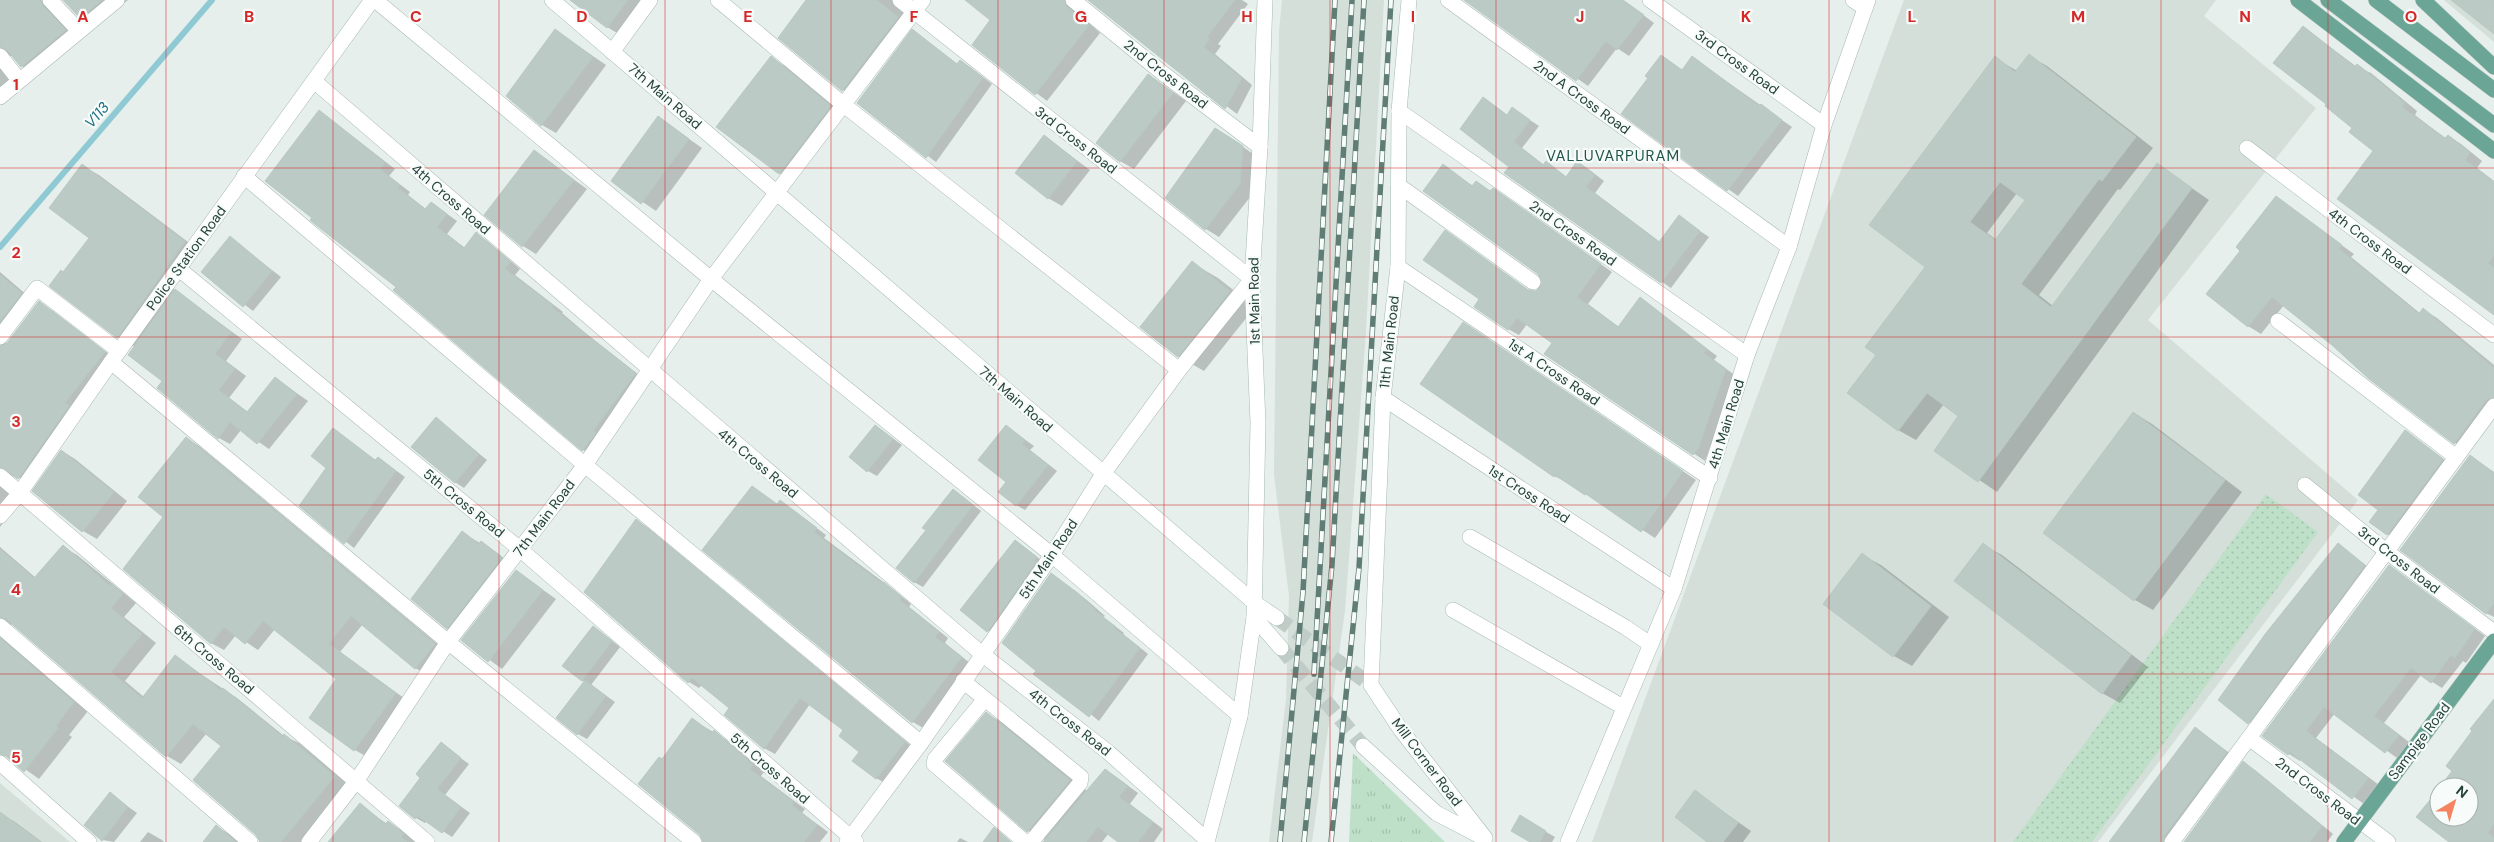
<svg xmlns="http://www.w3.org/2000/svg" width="2494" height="842" font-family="'DM Sans',sans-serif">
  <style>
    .built { fill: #d4dfda }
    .grass { fill: url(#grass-tufts) }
    .park { fill: url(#park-dots) }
    .shadow { fill: #0003; fill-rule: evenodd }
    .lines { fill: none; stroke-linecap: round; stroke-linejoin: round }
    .stream { stroke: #8ec9d4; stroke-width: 6 }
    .building { fill: #bbcac4; stroke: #b8c9c2; fill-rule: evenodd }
    .secondary-tunnel { stroke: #bfccc8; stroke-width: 15; stroke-dasharray: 15 8; stroke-linecap: butt }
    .minor-casing { stroke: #a8b8b2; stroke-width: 16 }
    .tertiary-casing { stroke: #a8b8b2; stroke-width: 16 }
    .secondary-casing { stroke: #a4bbb3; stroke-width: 16 }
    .primary-casing { stroke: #c2cac8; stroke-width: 16 }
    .minor { stroke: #fff; stroke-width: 15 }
    .tertiary { stroke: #fff; stroke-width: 15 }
    .secondary { stroke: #fff; stroke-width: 15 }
    .primary { stroke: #6aa596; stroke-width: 15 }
    .rail-casing { stroke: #5f7d75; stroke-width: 5.5 }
    .rail { stroke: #f7fbf9; stroke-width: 4; stroke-dasharray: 11; stroke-linecap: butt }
    .grid { fill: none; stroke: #d62828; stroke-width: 1; stroke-opacity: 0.55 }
    .labels { text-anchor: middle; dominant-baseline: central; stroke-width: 4.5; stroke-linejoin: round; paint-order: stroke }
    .street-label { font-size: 14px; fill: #24423a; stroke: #f7fbf9 }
    .water-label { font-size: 15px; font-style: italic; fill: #1c6f80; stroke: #f7fbf9 }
    .neighbourhood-label { font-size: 15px; letter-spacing: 1px; fill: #1f5548; stroke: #f7fbf9 }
    .grid-label { font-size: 16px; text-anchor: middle; font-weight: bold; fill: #d62828; stroke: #f7fbf9; stroke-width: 4.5; stroke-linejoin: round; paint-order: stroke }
  </style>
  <defs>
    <pattern id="grass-tufts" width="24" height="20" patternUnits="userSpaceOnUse" patternTransform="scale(1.25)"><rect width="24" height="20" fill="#bfe0c8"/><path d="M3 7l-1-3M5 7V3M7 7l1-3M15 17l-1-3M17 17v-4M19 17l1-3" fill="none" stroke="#a4c1ad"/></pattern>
    <pattern id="park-dots" width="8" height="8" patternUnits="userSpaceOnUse" patternTransform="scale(1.25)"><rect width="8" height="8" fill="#bfe0c8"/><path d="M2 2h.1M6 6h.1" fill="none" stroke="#a4c1ad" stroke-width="1.8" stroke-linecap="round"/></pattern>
  </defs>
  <rect width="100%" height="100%" fill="#e6efeb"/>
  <!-- built -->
  <g class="built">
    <polygon points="1282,0 1384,0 1366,332 1345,611 1312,842 1269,842 1286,699 1289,596 1274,475 1279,31"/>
    <polygon points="1904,0 2216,0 2204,16 2316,108 2148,320 2358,500 2098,842 1592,842"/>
    <polygon points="2444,0 2494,0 2494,42"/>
    <polygon points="0,783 70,842 0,842"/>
  </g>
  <!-- grass -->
  <polygon class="grass" points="1353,753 1445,842 1349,842"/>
  <!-- park -->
  <polygon class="park" points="2266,494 2318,532 2092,842 2013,842"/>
  <!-- shadow -->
  <g class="shadow">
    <polygon points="0,0 59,0 79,39 36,74 22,66 13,56 8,56 19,87 0,102"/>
    <polygon points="64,0 128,0 95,25 81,17"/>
    <polygon points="572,0 652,0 624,37 607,27"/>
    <polygon points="808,0 905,0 902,11 911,20 854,97 843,90 779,37"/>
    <polygon points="973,0 1078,0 1075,11 1100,33 1047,101 973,45 992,20"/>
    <polygon points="1089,0 1242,0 1248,4 1218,44 1221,46 1215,54 1252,85 1237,114"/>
    <polygon points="1466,0 1623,0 1654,23 1629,56 1617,48 1588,86"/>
    <polygon points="2303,27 2357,67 2371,73 2417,111 2415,115 2446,139 2448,136 2461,144 2482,161 2477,168 2494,181 2494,314 2375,150 2328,104"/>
    <polygon points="555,30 606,65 556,133 542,125 507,96"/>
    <polygon points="913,31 958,65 961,61 970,67 992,84 936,162 858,103"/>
    <polygon points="1662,56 1683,71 1693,58 1792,127 1738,196 1623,114 1650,78"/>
    <path d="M2029,56L2047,66L2153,148L2120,190L2118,189L2039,295L2053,306L2157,164L2209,200L1997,492L1935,450L1960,416L1944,404L1916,440L1898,430L1878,355L1927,267L1995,58L2017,71ZM2017,193L2026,200L1997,240L1987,233Z"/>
    <polygon points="771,58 785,66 844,115 793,181 779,173"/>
    <polygon points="1149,75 1186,101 1134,169 1120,161"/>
    <polygon points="1513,109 1539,126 1522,148 1544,165 1546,163 1567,177 1578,163 1587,168 1604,181 1595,193 1660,242 1679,217 1709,237 1671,288 1506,173 1510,167 1508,116"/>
    <polygon points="320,112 395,169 389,176 410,192 408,195 427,210 432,203 457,221 447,234 465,248 476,234 486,240 520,269 515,275 563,312 562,313 583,331 645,380 593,455 583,450 395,290 398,287"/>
    <polygon points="659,118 702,148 656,211 612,181"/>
    <polygon points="1045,137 1090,170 1062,206 1048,198"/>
    <polygon points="1229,137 1256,156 1254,192 1219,237 1206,229"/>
    <polygon points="535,152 587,189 536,254 523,246"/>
    <polygon points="82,166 99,175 200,251 174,287 174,290 242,339 226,361 246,376 229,398 248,412 275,378 308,401 269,449 241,430 230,444 219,438 135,347 118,337 64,273 91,237"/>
    <polygon points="1443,166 1473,186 1476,182 1492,192 1504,196 1612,272 1588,304 1619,327 1640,299 1717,356 1714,360 1736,376 1705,461 1545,354 1553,343 1527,324 1519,335 1508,329 1480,299 1456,238 1530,291 1537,292 1544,284 1539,274"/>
    <polygon points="2276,198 2354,254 2351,257 2421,314 2424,310 2437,318 2494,365 2494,415 2468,450 2455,443 2284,305 2261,334 2248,326 2242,251"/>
    <polygon points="230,238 281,277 253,311 202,272"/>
    <polygon points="1192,263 1218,278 1255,307 1204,371 1178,356"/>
    <polygon points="0,272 35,302 6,340 5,347 39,303 53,311 118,361 33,486 15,475 7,478 19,502 0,527"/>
    <polygon points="1477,332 1696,480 1655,538 1569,483 1554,476"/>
    <polygon points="2134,413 2152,424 2242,492 2153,610 2135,600 2045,532"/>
    <polygon points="436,419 487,460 464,488 455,482"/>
    <polygon points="876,426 902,445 877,476 868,471"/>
    <polygon points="1006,426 1034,446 1030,450 1057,471 1025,510 1016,505 1008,482"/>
    <polygon points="334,429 376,461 378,459 387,464 405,477 354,548 300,506 328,468"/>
    <polygon points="2405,432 2455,467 2400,541 2387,534"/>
    <polygon points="187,438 199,446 447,652 428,675 415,668 363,624 340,652 408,701 367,757 355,750 338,679 275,629 258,650 236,635 224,650 211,643 165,516"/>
    <polygon points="62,451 75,459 127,501 97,539 83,531 34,491"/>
    <polygon points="2470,456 2494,472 2494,617 2486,613"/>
    <polygon points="962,496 981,511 923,587 914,582"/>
    <polygon points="778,505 790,508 826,535 824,538 894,590 911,604 909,607 948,638 945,643 971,664 923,728 913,722 704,550"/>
    <polygon points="636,521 647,527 915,749 887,784 876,778 845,730 810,704 775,754 764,748 731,708 702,685 699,688 689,682"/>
    <polygon points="462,533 493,550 513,565 459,634 447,628"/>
    <polygon points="1016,541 1045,563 997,636 988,631"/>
    <polygon points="1983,545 2002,555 2148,667 2120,703 2102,693"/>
    <polygon points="2338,545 2375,572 2259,728 2249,722"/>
    <polygon points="0,547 36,578 63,547 77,555 136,603 124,617 156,643 125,681 144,697 175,657 237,698 284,736 299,743 349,785 301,842 260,842 223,746 207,733 181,764 167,756 12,624 5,632 88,711 69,735 72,737 39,779 4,754 0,744"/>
    <polygon points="1862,555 1881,565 1949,617 1912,666 1894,656"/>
    <polygon points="2389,566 2485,636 2466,663 2463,661 2442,688 2421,675 2384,723 2409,742 2397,758 2335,713 2316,738 2379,785 2364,804 2301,759 2300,761 2289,754 2264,735"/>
    <polygon points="516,571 556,599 502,669 463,640"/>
    <polygon points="1060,580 1088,601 1105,616 1103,617 1124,633 1123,634 1148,654 1099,721 1038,671"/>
    <polygon points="594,627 620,647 591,685 615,702 587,739 578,734 585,682 582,680"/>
    <polygon points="2494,710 2494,842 2451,842 2419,817 2439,791 2439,817 2469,817 2469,787 2442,787"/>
    <polygon points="987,714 1005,724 1087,791 1105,771 1116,777 1138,793 1130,804 1163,829 1154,842 1120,842 1109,833 1102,842 1044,842 1045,840 1028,831"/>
    <polygon points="693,720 725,739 764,772 761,776 805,809 802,813 828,832 820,842 704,842 662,761"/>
    <polygon points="2196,729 2238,759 2177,842 2111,842"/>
    <polygon points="441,744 469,764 445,795 470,813 452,837 427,821 425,823 416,818 422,778"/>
    <polygon points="2244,763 2255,770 2333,834 2327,842 2185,842"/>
    <polygon points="1695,792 1751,831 1743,842 1709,842"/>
    <polygon points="110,794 137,813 114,842 103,840"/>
    <polygon points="360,805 387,824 388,822 401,830 415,842 329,842"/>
    <polygon points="1,814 15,822 42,842 0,842"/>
    <polygon points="1520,817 1555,837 1552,842 1532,842"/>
    <polygon points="217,827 231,835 239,842 205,842"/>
    <polygon points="148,832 162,840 164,842 140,842"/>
    <polygon points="960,838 968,842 957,842"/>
  </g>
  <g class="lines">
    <!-- stream -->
    <polyline class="stream" points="0,247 212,0"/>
  </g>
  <!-- building -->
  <g class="building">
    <polygon points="0,0 41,0 43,6 66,30 21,67 7,50 0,47"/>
    <polygon points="63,0 102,0 80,18"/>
    <polygon points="570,0 628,0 607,28"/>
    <polygon points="806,0 877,0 898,17 842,91 778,38"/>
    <polygon points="965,0 1064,0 1067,7 1089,25 1035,95 972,45 990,20"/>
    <polygon points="1088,0 1235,0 1207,37 1210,39 1204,47 1242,78 1225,109"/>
    <polygon points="1464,0 1623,0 1644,15 1617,50 1606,41 1576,81"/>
    <polygon points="2451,0 2494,0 2494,34"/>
    <polygon points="2303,26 2355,67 2357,64 2380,82 2405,103 2402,107 2445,138 2448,135 2470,152 2465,160 2494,182 2494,255 2488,263 2494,268 2494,315 2337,199 2373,151 2349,132 2352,128 2325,106 2326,104 2273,63"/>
    <polygon points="555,29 593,57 541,126 506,96"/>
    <polygon points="912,29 957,64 960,60 983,78 926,158 857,103"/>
    <path d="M2029,54L2136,137L2102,181L2099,179L2021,284L2051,307L2157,163L2192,188L1978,482L1934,451L1958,416L1927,393L1898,431L1847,393L1876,355L1865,347L1925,267L1869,225L1995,56L2015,72ZM2000,182L2025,200L1995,240L1970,222Z"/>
    <polygon points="1661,55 1682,70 1692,56 1759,106 1761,104 1782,120 1727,191 1621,114 1648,78 1645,76"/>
    <polygon points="771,56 831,106 779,174 716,127"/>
    <polygon points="1148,74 1173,93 1120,162 1096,143"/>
    <polygon points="1483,97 1507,115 1512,107 1530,120 1514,142 1543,165 1546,161 1566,177 1577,161 1595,175 1586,187 1659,242 1679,215 1700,231 1661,283 1504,173 1509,167 1460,129"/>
    <polygon points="319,110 385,162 380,169 400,185 398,188 425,209 431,202 447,214 437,227 464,248 476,232 510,262 505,269 553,305 552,307 573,324 636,373 593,431 596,433 582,451 393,290 396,287 325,232 310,220 312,218 265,181"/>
    <polygon points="658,116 689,139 641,204 611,181"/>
    <polygon points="1215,128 1243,146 1240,184 1205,230 1165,198"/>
    <polygon points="1044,135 1077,161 1048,199 1015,173"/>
    <polygon points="534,150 574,180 522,247 484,215"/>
    <polygon points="82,164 185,241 117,338 49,286 61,270 63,272 89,238 49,208"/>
    <polygon points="1443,164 1472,186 1476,181 1490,191 1493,188 1601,264 1577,297 1618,327 1640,297 1707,349 1704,353 1726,369 1698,449 1693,455 1544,354 1552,343 1517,318 1508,330 1474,307 1479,299 1423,260 1445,230 1528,290 1536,291 1542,283 1538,274 1423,191"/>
    <polygon points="2276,196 2342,245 2339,249 2419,314 2423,308 2494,368 2494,397 2486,400 2454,444 2368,378 2333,346 2272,297 2248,327 2206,294 2240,251 2236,247"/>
    <polygon points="230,236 272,271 243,307 201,272"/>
    <polygon points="1192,261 1230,291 1178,357 1140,327"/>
    <polygon points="0,275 22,293 0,321"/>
    <polygon points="175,289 231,332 215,354 235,369 219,390 247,412 275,377 297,394 257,444 230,422 218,439 157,388 162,381 128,355"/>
    <polygon points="39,301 105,352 65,403 69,406 18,479 0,467 0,346 7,343"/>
    <polygon points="1463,322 1683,471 1641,532 1586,494 1585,495 1555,475 1554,477 1420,384"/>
    <polygon points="2133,412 2225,480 2134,601 2043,533"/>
    <polygon points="436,417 479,454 455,483 411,447"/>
    <polygon points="875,425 893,439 867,472 849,457"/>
    <polygon points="1006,425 1025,440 1022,444 1048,465 1016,506 998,492 1006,482 978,460"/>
    <polygon points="333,428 375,460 378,457 396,471 344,544 299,506 326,468 311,456"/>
    <polygon points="2405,430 2443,459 2387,535 2369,522 2378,510 2358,495"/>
    <polygon points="186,437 435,644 415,669 351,616 329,644 396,693 354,751 309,718 336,679 263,621 245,644 224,627 211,644 123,569 163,517 138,497"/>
    <polygon points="61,450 114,492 82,532 32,491"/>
    <polygon points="2470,455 2494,473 2494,603 2486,614 2400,550"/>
    <polygon points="752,486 777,504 780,500 817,528 814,532 883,584 884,582 902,598 900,600 939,632 935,637 962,657 912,723 702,550"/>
    <polygon points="953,489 973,505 914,583 896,568 926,530 922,528"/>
    <polygon points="636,519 905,742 876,779 852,761 859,752 839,736 843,730 800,698 764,749 724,715 729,708 692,678 688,683 584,592"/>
    <polygon points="462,531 479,544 481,541 502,557 447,629 411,599"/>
    <polygon points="1015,540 1037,557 1034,560 1036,562 987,632 960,610"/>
    <polygon points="1983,543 2131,655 2102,694 1954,581"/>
    <polygon points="2338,543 2365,565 2248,724 2218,700 2266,633"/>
    <polygon points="63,545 110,586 111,584 123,594 111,608 142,634 111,672 142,698 175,655 221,690 223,688 282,736 284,734 335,776 281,842 260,842 256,835 193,780 221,746 193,724 166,757 6,619 0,617 0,549 34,578"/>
    <polygon points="1862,553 1931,606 1893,657 1823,604"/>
    <polygon points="2389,565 2475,629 2455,658 2451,655 2431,683 2411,668 2374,716 2399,735 2385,753 2324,707 2306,731 2368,778 2352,799 2290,752 2288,755 2262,736"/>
    <polygon points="516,570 543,590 488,662 461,640"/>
    <polygon points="1051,573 1079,594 1096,610 1095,611 1116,627 1114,628 1140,648 1089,717 1033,674 1036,671 1002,643"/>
    <polygon points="593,626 612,641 582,681 562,666"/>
    <polygon points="0,638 74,702 56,726 58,728 24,772 6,756 0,754"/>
    <polygon points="585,680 606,696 577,735 556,718"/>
    <polygon points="2494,699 2494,824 2488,833 2494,838 2494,842 2449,842 2416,817 2439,789 2439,817 2469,817 2469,787 2440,787 2452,771 2446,766 2472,731 2470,729"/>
    <polygon points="986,712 1070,780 1027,832 945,761"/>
    <polygon points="692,718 712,733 714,730 753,765 750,769 794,802 792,805 817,825 804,842 703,842 700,835 638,784 659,757 662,759"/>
    <polygon points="2195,727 2227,752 2164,836 2163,842 2109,842"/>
    <polygon points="441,742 461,758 437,789 461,807 442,833 418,816 415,819 399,806 420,778 416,774"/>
    <polygon points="2243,761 2322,826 2310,842 2184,842"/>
    <polygon points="1105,769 1128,786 1119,797 1153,822 1138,842 1118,842 1098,827 1086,842 1043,842"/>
    <polygon points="1695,790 1738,823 1723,842 1707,842 1675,817"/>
    <polygon points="110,792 128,807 102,841 84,825"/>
    <polygon points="360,803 385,824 388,821 404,834 401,837 407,842 328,842"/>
    <polygon points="0,812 41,842 0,842"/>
    <polygon points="1520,815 1546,831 1540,842 1530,842 1511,831"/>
    <polygon points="216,825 236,842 203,842"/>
    <polygon points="994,827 1011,842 983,842"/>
  </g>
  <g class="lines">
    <!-- secondary-tunnel -->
    <g class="secondary-tunnel">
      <polyline points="1277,618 1371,685"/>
      <polyline points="1281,648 1363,746"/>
    </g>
    <!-- minor casing -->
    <g class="minor-casing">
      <g id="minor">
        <polyline points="50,0 79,31"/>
        <polyline points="375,0 711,279 1052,555 1240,716"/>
        <polyline points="718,0 844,105 1179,370"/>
        <polyline points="900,0 1252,279"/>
        <polyline points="1073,0 1165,75 1260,147"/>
        <polyline points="1448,0 1789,247"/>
        <polyline points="1650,0 1824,125"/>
        <polyline points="1853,0 1865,8"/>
        <polyline points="612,52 650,0"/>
        <polyline points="0,56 19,80"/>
        <polyline points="314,81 982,654 1108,752 1207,840"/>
        <polyline points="0,97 117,0"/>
        <polyline points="1399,111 1747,355"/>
        <polyline points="2247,148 2494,335"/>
        <polyline points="244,176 585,465 921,743"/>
        <polyline points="1398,185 1533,282"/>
        <polyline points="1398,267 1710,478"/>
        <polyline points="179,269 521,550 856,842"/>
        <polyline points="2278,321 2456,457"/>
        <polyline points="0,337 37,288 119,351"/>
        <polyline points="111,362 448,642 694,842"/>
        <polyline points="1383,398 1674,589"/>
        <polyline points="2305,485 2386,551 2494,632"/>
        <polyline points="0,516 19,494 111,362 372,0"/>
        <polyline points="1470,537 1625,627 1650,644"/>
        <polyline points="1453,610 1623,707"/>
        <polyline points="0,626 250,842"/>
        <polyline points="963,681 1081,777 1080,783 1031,842"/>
        <polyline points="985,699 935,759 934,764 1025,842"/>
        <polyline points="2249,738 2388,842"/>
        <polyline points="0,763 89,842"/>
        <polyline points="1207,842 1240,716 1254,617"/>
        <polyline points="2172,842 2494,406"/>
      </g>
    </g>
    <!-- tertiary casing -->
    <g class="tertiary-casing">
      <g id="tertiary">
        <polyline points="0,476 427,842"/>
        <polyline points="309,842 357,780 448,642 585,465 711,279 923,0"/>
        <polyline points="847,842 921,743 1052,555 1103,474 1179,370 1252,279"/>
        <polyline points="1568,842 1674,589 1747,355 1789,247 1824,125 1868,0"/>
      </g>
    </g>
    <!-- secondary casing -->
    <g class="secondary-casing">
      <g id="secondary">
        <polyline points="552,0 1255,603 1277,618"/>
        <polyline points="1265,0 1260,147 1252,279 1258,423 1254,617 1281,648"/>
        <polyline points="1409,0 1399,111 1398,267 1383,398 1371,685 1401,730 1485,838"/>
        <polyline points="1363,746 1436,813 1480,836"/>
      </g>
    </g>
    <!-- primary casing -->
    <g class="primary-casing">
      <g id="primary">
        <polyline points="2298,0 2494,151"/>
        <polyline points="2328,0 2494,125"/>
        <polyline points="2376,0 2494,90"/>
        <polyline points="2423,0 2494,67"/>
        <polyline points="2344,842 2494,641"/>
      </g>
    </g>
    <!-- minor -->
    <use href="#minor" class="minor"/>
    <!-- tertiary -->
    <use href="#tertiary" class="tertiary"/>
    <!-- secondary -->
    <use href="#secondary" class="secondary"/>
    <!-- primary -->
    <use href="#primary" class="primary"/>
    <!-- rail casing -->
    <g class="rail-casing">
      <g id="rail">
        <polyline points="1314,674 1352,0"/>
        <polyline points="1280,842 1303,592 1335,0"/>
        <polyline points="1304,842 1332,565 1364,0"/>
        <polyline points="1331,842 1359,568 1391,0"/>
      </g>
    </g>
    <!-- rail -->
    <use href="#rail" class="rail"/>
  </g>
  <!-- grid -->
  <path class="grid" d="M166,0V842M333,0V842M499,0V842M665,0V842M831,0V842M998,0V842M1164,0V842M1330,0V842M1496,0V842M1663,0V842M1829,0V842M1995,0V842M2161,0V842M2328,0V842M0,168H2494M0,337H2494M0,505H2494M0,674H2494"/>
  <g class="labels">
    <!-- street labels -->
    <g class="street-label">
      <text transform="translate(1737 62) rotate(36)">3rd Cross Road</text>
      <text transform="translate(1166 74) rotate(38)">2nd Cross Road</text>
      <text transform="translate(665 96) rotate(41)">7th Main Road</text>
      <text transform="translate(1582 97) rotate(36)">2nd A Cross Road</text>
      <text transform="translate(1076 140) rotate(38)">3rd Cross Road</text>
      <text transform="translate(451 199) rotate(41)">4th Cross Road</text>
      <text transform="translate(1573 233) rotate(35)">2nd Cross Road</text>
      <text transform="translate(2370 241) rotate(37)">4th Cross Road</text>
      <text transform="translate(186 258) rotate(-54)">Police Station Road</text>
      <text transform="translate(1254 301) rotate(-91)">1st Main Road</text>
      <text transform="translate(1389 342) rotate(-84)">11th Main Road</text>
      <text transform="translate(1554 372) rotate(34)">1st A Cross Road</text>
      <text transform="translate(1016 399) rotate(41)">7th Main Road</text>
      <text transform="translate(1726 424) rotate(-73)">4th Main Road</text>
      <text transform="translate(758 463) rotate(40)">4th Cross Road</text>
      <text transform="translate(1529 494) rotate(33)">1st Cross Road</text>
      <text transform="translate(464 503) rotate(39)">5th Cross Road</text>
      <text transform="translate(544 518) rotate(-53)">7th Main Road</text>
      <text transform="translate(1048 559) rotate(-56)">5th Main Road</text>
      <text transform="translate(2399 560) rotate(38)">3rd Cross Road</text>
      <text transform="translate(214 659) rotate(40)">6th Cross Road</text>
      <text transform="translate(1070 722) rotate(38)">4th Cross Road</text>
      <text transform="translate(2419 741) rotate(-53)">Sampige Road</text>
      <text transform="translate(1427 762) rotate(53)">Mill Corner Road</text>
      <text transform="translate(770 768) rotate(41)">5th Cross Road</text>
      <text transform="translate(2318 791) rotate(37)">2nd Cross Road</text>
    </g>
    <!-- water labels -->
    <g class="water-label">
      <text transform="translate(97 115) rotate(-49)">V113</text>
    </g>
    <!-- neighbourhood labels -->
    <g class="neighbourhood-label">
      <text x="1613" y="156">VALLUVARPURAM</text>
    </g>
  </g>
  <g class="grid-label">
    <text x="83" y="22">A</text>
    <text x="249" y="22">B</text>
    <text x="416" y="22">C</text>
    <text x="582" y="22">D</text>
    <text x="748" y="22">E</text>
    <text x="914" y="22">F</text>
    <text x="1081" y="22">G</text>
    <text x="1247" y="22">H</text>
    <text x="1413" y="22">I</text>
    <text x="1580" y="22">J</text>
    <text x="1746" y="22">K</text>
    <text x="1912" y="22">L</text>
    <text x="2078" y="22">M</text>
    <text x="2245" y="22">N</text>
    <text x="2411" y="22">O</text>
    <text x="16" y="90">1</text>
    <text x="16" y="258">2</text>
    <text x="16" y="427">3</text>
    <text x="16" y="595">4</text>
    <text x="16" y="763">5</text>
  </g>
  <!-- north arrow -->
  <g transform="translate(2454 802) rotate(38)"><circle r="24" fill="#f7fbf9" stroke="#a3b1ad"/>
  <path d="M0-4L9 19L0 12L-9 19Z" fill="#f4845f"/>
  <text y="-8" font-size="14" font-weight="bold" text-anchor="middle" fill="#24423a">N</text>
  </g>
</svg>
